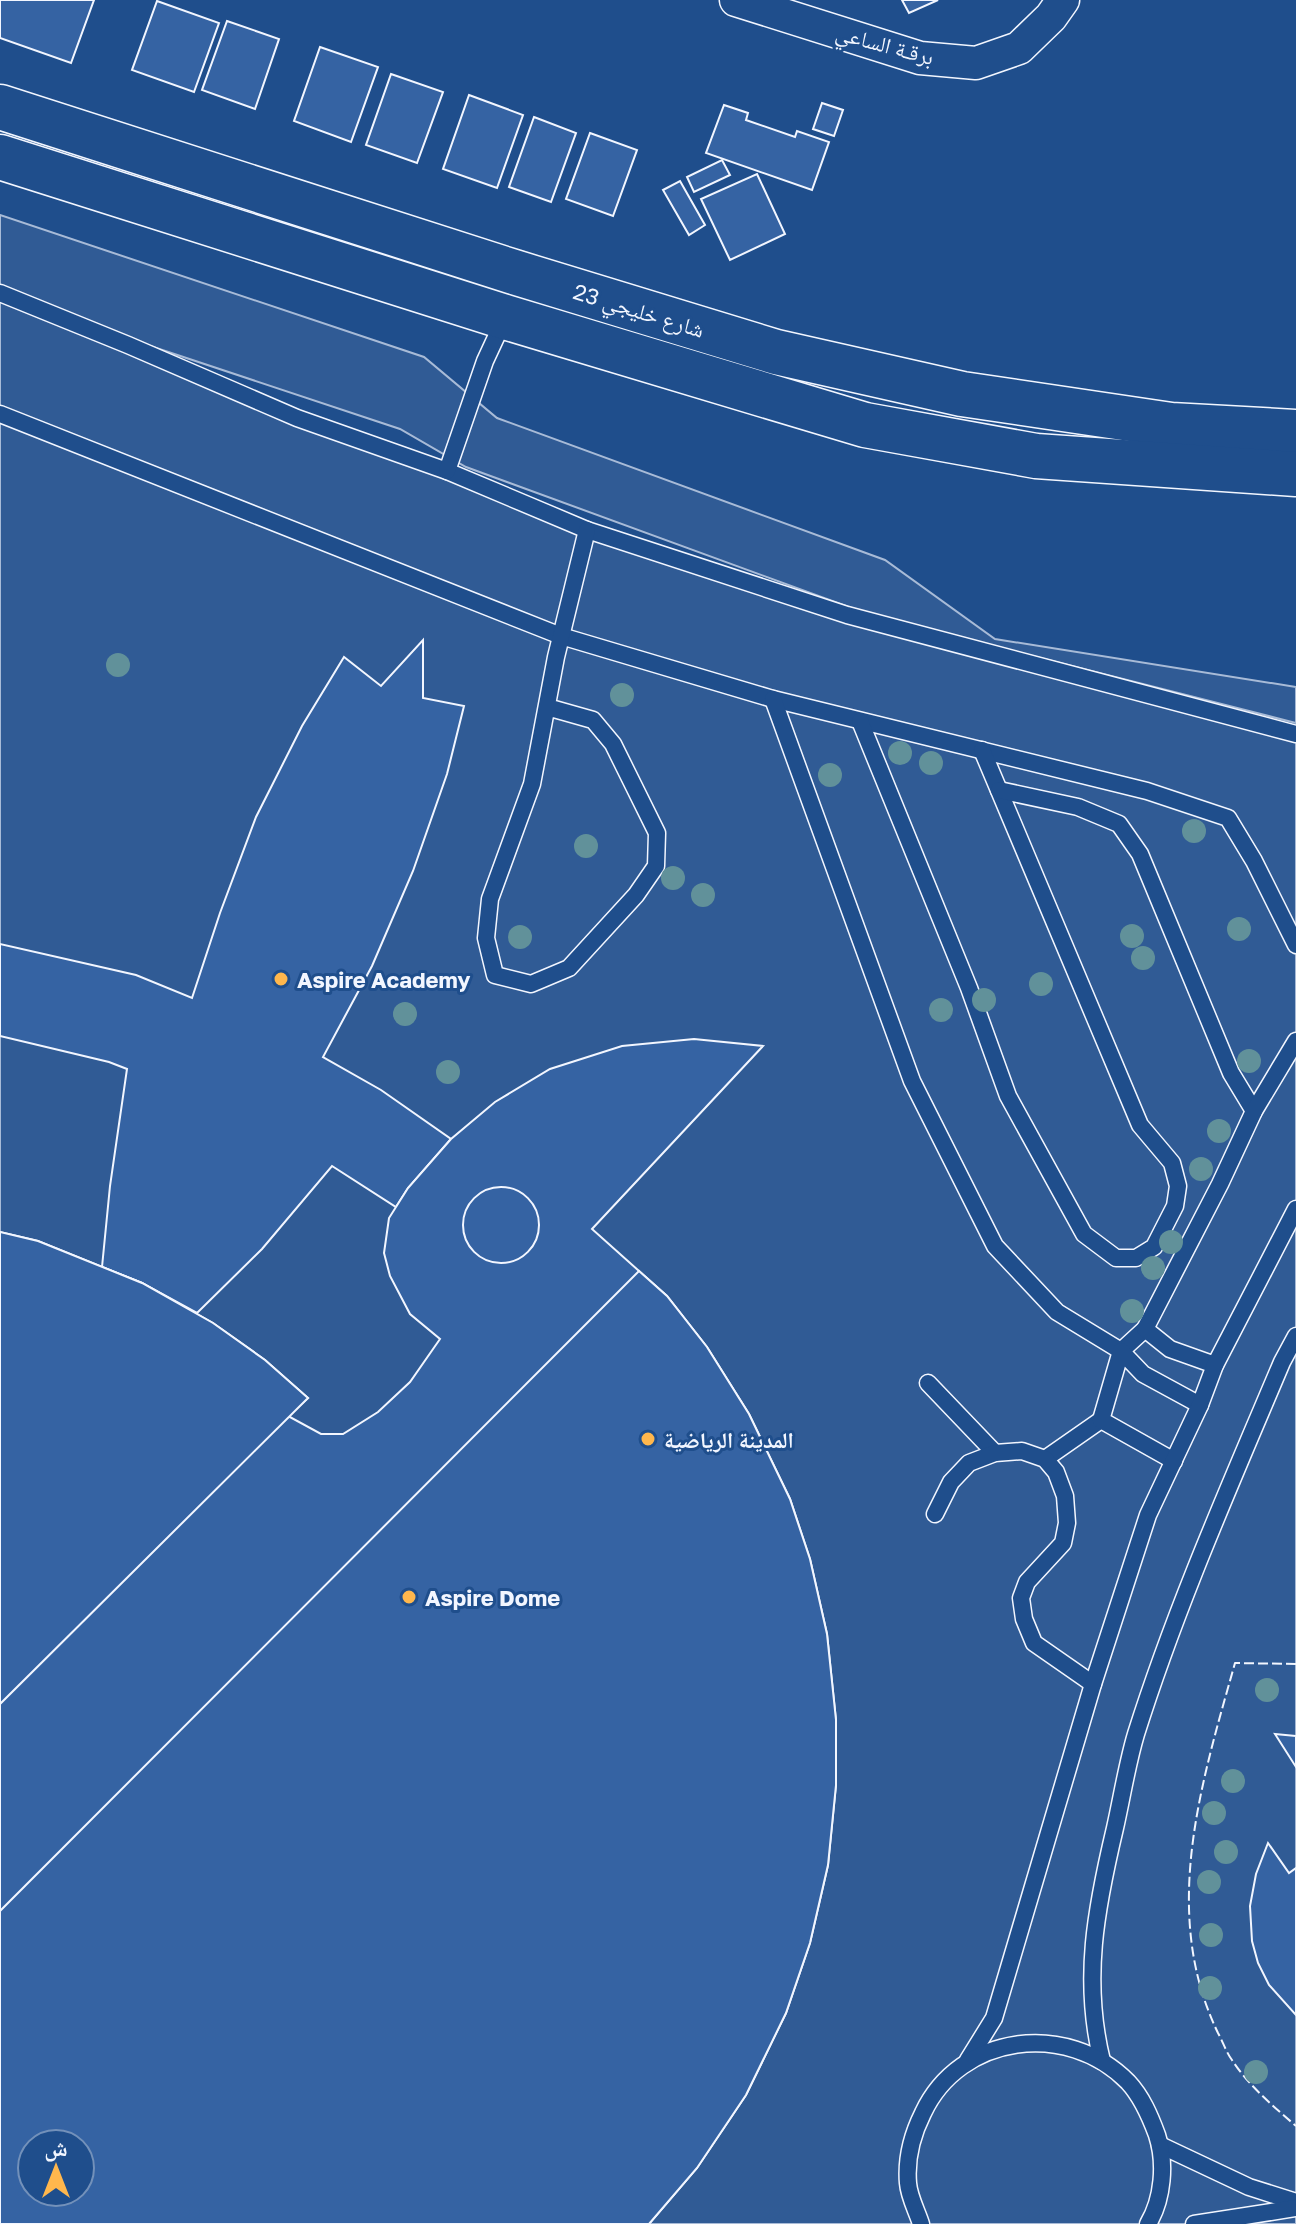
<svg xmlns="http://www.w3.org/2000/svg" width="1296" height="2224" font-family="'Golos Text','Noto Naskh Arabic',sans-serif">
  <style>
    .built { fill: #305b95; stroke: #a8bbd7; stroke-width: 2; fill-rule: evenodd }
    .building { fill: #3563a3; stroke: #f2f6ff; stroke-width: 2; fill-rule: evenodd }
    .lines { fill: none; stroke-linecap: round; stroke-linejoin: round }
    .service-casing { stroke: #f2f6ff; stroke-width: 19 }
    .minor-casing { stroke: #f2f6ff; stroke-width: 35 }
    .secondary-casing { stroke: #f2f6ff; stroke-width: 47 }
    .service { stroke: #1f4e8c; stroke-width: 16 }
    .minor { stroke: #1f4e8c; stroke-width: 32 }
    .secondary { stroke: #1f4e8c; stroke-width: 44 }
    .fence { stroke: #f2f6ff; stroke-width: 2; stroke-dasharray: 10 4; stroke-linecap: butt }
    .tree { fill: #61919a }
    .poi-dot { fill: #ffb74d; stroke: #1f4e8c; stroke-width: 3 }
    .labels { text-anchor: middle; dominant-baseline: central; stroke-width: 6; stroke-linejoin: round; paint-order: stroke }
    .street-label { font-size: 22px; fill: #f2f6ff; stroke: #1f4e8c }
    .poi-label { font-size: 22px; font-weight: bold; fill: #f2f6ff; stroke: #1f4e8c; text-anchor: start }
  </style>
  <rect width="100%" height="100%" fill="#1f4e8c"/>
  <!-- built -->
  <path class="built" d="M0,215L424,357L497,418L885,560L995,639L1296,687V723L868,614L466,467L400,429L54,314L297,418L447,471L639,548L847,615L1296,734V2224H0ZM32,2144H80V2192H32Z"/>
  <!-- building -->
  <g class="building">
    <polygon points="0,0 94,0 71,63 0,38"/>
    <polygon points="902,0 938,0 909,13"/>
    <polygon points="157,1 219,23 194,92 132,70"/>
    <polygon points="227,21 279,39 255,109 202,90"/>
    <polygon points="320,47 378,67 351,142 294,121"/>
    <polygon points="391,74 443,92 417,163 366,145"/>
    <polygon points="469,95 523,115 497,188 443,169"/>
    <polygon points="822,103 843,110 834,136 813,129"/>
    <polygon points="724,105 748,113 746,120 795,137 797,131 829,142 812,190 706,153"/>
    <polygon points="534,117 576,133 551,202 509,187"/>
    <polygon points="590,133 637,150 613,216 566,199"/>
    <polygon points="722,160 730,175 694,192 687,177"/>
    <polygon points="757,174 785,234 730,260 701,199"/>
    <polygon points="680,181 705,225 689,235 663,190"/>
    <polygon points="423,640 423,698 464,706 447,774 413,871 372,966 323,1057 381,1090 451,1139 408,1188 396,1207 332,1166 262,1249 197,1313 142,1283 102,1267 110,1186 127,1069 109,1062 0,1036 0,944 136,975 192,998 220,913 256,817 302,726 344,657 381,686"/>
    <path d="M694,1039L763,1046L592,1229L667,1296L707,1347L749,1414L790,1499L810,1559L827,1634L836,1720V1785L828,1865L810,1943L786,2013L746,2095L697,2168L649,2224H0V1232L38,1241L142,1283L213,1323L265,1360L308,1398L288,1416L321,1434H343L378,1412L410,1382L440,1339L410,1314L390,1276L384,1253L389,1218L408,1188L451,1139L495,1102L550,1069L622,1046ZM32,2144H80V2192H32Z"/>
    <circle cx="501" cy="1225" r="38"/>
    <polygon points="0,1232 38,1241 142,1283 213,1323 265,1360 308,1398 0,1704"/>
    <path d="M639,1271L667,1296L707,1347L749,1414L790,1499L810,1559L827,1634L836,1720V1785L828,1865L810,1943L786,2013L746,2095L697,2168L649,2224H0V1911ZM32,2144H80V2192H32Z"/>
    <polygon points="1275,1734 1296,1736 1296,1767"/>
    <polygon points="1268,1843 1289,1873 1296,1868 1296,2015 1269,1985 1258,1963 1252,1941 1250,1906 1256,1874"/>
  </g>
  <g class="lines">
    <!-- service casing -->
    <g class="service-casing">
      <g id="service">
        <polyline points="0,293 128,345 297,418 447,471 587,530 847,615 1296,734"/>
        <polyline points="0,414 561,636 773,699 1147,791 1228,818 1254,861 1296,945"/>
        <polyline points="447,471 485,361 504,320"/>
        <polyline points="773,699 912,1081 995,1246 1057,1312 1121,1351 1145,1329"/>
        <polyline points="547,707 593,720 613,744 657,833 656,866 636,895 569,968 531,984 495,975 486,938 490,899 532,784 556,657 587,530"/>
        <polyline points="860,721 969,988 1008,1096 1084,1234 1116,1258 1136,1258 1154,1247 1175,1206 1178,1186 1172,1163 1140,1125 982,750"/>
        <polyline points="999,790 1078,807 1119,824 1140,854 1231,1073 1254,1111"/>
        <polyline points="1215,1365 1170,1349 1145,1329 1220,1184 1254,1111 1296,1041"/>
        <polyline points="928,1383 995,1453"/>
        <polyline points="1045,1459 1101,1420"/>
        <polyline points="1174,1461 1101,1420 1121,1351 1143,1374 1200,1405"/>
        <polyline points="935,1514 951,1482 969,1463 995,1453 1022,1451 1045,1459 1056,1472 1065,1496 1067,1523 1063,1543 1027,1582 1021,1598 1024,1619 1034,1643 1093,1684"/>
        <polyline points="968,2060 994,2018 1093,1684 1148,1515 1200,1405 1215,1365 1296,1209"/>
        <path d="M1102,2061C1082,1980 1096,1908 1115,1828C1122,1797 1127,1764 1136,1734C1176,1607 1230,1485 1282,1362L1296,1336"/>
        <polyline points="1160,2145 1249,2187 1296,2202"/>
        <path d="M921,2224C917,2211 909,2197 908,2183C906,2159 912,2135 923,2113C960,2034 1067,2020 1128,2082C1142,2097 1150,2116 1157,2135C1166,2163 1163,2199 1148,2224"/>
        <polyline points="1194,2224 1296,2208"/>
      </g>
    </g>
    <!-- minor casing -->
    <g class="minor-casing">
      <polyline id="minor" points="736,0 920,58 976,63 1019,48 1051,17 1063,0"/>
    </g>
    <!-- secondary casing -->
    <g class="secondary-casing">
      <g id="secondary">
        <polyline points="0,107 514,272 776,352 962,394 1171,425 1296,432"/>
        <polyline points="0,157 505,317 865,425 1036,456 1296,474"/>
      </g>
    </g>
    <!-- service -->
    <use href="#service" class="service"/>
    <!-- minor -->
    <use href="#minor" class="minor"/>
    <!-- secondary -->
    <use href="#secondary" class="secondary"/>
    <!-- fence -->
    <path class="fence" d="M1296,1664L1235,1663C1201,1784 1160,1913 1218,2033C1223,2042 1226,2052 1232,2060C1248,2085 1274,2107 1296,2126"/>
  </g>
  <!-- trees -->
  <g class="tree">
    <circle cx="118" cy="665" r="12"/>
    <circle cx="622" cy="695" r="12"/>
    <circle cx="900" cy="753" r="12"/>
    <circle cx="931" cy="763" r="12"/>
    <circle cx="830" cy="775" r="12"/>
    <circle cx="1194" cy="831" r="12"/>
    <circle cx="586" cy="846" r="12"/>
    <circle cx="673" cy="878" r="12"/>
    <circle cx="703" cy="895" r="12"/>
    <circle cx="1239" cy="929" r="12"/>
    <circle cx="1132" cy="936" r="12"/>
    <circle cx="520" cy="937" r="12"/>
    <circle cx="1143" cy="958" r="12"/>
    <circle cx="1041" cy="984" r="12"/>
    <circle cx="984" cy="1000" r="12"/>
    <circle cx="941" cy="1010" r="12"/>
    <circle cx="405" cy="1014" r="12"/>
    <circle cx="1249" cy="1061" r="12"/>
    <circle cx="448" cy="1072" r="12"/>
    <circle cx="1219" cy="1131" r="12"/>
    <circle cx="1201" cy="1169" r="12"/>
    <circle cx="1171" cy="1242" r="12"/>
    <circle cx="1153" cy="1268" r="12"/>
    <circle cx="1132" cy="1311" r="12"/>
    <circle cx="1267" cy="1690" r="12"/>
    <circle cx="1233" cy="1781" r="12"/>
    <circle cx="1214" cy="1813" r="12"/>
    <circle cx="1226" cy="1852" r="12"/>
    <circle cx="1209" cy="1882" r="12"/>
    <circle cx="1211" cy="1935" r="12"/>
    <circle cx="1210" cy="1988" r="12"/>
    <circle cx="1256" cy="2072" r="12"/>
  </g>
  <!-- markers -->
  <g class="poi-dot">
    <circle cx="281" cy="979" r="8"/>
    <circle cx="648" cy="1439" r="8"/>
    <circle cx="409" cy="1597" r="8"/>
  </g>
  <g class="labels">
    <!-- street labels -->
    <g class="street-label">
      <text transform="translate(885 44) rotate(15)">برقـة الساعي</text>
      <text transform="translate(639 310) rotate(17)">شارع خليجي 23</text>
    </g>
    <!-- poi labels -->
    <g class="poi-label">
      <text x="297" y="979">Aspire Academy</text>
      <text x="664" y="1439">المدينة الرياضية</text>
      <text x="425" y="1597">Aspire Dome</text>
    </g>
  </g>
  <!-- north arrow -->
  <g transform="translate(56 2168)"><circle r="38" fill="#1f4e8c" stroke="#7391ba" stroke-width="2"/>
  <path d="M0-6L14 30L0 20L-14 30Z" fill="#ffb74d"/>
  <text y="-12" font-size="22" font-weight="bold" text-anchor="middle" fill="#f2f6ff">ش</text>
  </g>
</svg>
